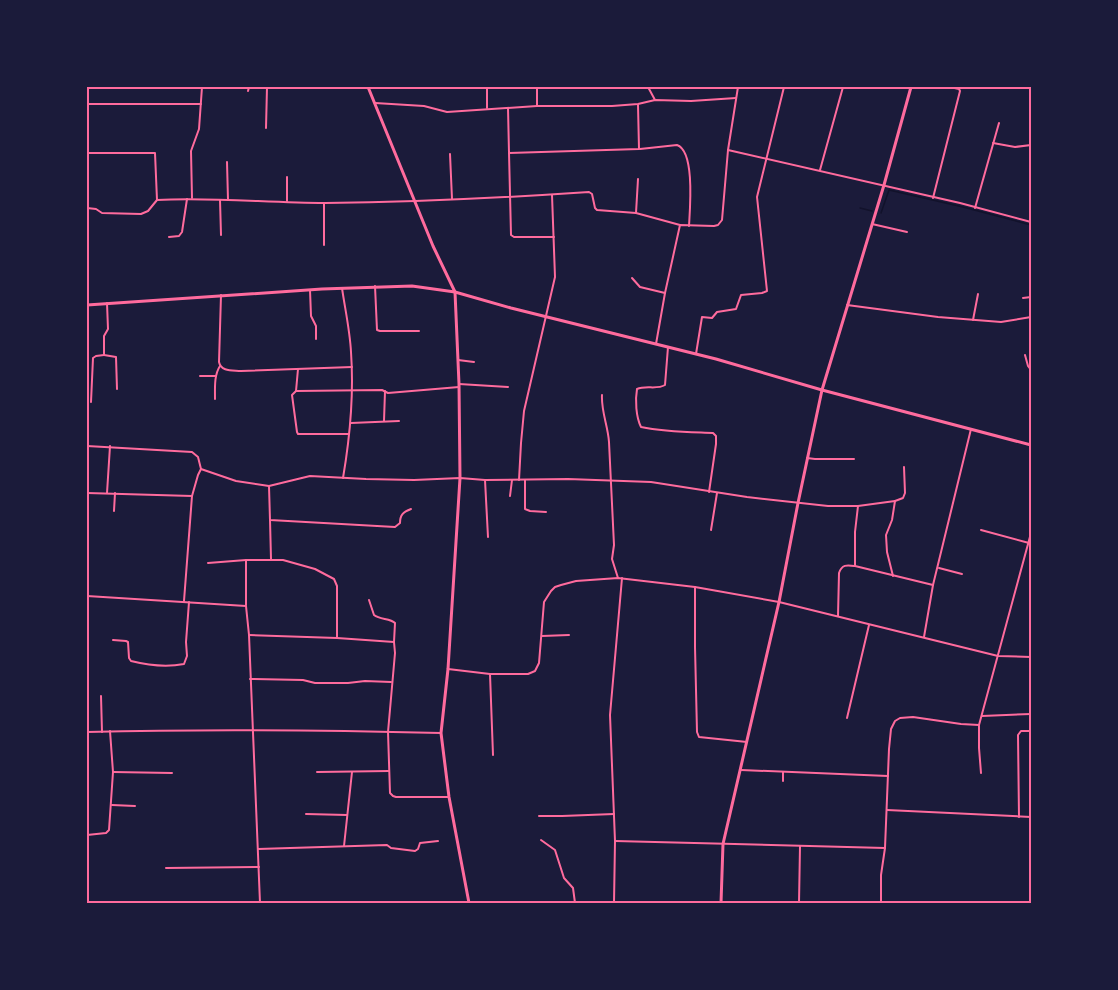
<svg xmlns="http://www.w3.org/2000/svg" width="1118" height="990" font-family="Ubuntu,sans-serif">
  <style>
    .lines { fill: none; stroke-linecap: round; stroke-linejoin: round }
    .stream { stroke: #12122b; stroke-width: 1.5 }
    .minor { stroke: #ff6b9d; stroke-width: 2 }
    .tertiary { stroke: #ff6b9d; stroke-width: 3 }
    .secondary { stroke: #ff6b9d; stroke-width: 3 }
    .neatline { fill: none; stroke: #ff6b9d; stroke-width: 2 }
  </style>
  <rect width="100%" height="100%" fill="#1b1b3a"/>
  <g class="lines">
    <!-- stream -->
    <g class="stream">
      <polyline points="860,208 872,211"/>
      <polyline points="881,213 889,190 963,207 1031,225"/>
    </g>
    <!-- minor -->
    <g class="minor">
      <polyline points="487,87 487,108"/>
      <polyline points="537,87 537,106"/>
      <polyline points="648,87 655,100"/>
      <polyline points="248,91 249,87"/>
      <polyline points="375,103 424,106 447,112 537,106 612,106 638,104 655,100 691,101 736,98"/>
      <polyline points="87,104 201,104"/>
      <polyline points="508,108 509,153 639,149 638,105"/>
      <polyline points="266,128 267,87"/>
      <polyline points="993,143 1015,147 1031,145"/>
      <path d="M640,149L677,145C695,151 690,208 689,226"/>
      <polyline points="728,150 960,203 1031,222"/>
      <polyline points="88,153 155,153 157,200"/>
      <polyline points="509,153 511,235 514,237 554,237"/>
      <polyline points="450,154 452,199"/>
      <polyline points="227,162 228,200"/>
      <polyline points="820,170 843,87"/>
      <polyline points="192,198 191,151 199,129 202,87"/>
      <polyline points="933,198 960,91 959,89 950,87"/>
      <polyline points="220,200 221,235"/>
      <polyline points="287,201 287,177"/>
      <polyline points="324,203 324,245"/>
      <path d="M87,208L96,209L102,213L141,214L148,211L157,200C213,197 269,203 325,203C413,202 501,198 589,192L592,194L595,208L597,210L636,213L680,225"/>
      <polyline points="975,208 999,123"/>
      <polyline points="636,213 638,179"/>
      <polyline points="872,224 907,232"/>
      <polyline points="169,237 179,236 182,232 187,199"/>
      <polyline points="632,278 640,287 665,293"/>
      <polyline points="375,286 377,330 380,331 419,331"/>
      <path d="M342,288C345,309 350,331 351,352C354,394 350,437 343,478"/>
      <polyline points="310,290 311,316 316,326 316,339"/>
      <path d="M221,295L219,362C221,372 233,370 241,371L352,367"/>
      <polyline points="1023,298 1031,297"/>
      <polyline points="107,303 108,329 104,336 104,355 116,357 117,389"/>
      <polyline points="847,305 938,317 1001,322 1031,317"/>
      <polyline points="973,320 978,294"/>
      <polyline points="656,344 665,293 680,225 714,226 718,225 722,220 728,150 738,87"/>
      <path d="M668,347L665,385C657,390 646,385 637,389C635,400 636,417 641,427C665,432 688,432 713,433L716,436V444L709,492"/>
      <polyline points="696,354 702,317 712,318 717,312 736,309 741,295 762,293 767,291 757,197 784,87"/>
      <polyline points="1025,355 1028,366 1031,370"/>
      <polyline points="458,360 474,362"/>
      <polyline points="298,369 296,391 292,395 297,432 298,434 349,434"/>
      <polyline points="200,376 216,376"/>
      <polyline points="459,384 508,387"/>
      <polyline points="296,391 382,390 388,393 459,387"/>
      <path d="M602,395C601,411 608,426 609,442L614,545L612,559L618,578"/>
      <path d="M215,399C215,388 214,375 220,366"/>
      <polyline points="91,402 93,358 96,356 104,355"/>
      <polyline points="384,421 385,391"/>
      <polyline points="351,423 399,421"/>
      <polyline points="87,446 192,452 198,457 201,469"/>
      <polyline points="807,458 815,459 854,459"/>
      <polyline points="201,469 236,481 269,486 310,476 366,479 414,480 460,478 485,480 568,479 651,482 747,497 828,506 858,506 895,501 892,520 886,535 887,552 893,576"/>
      <polyline points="485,480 488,537"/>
      <polyline points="519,480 521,443 524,411 555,277 552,195"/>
      <polyline points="525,480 525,509 530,511 546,512"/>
      <path d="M269,486L270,520L395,527L400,523C400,515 403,512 411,509"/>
      <polyline points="87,493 192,496"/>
      <polyline points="107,493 110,446"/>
      <polyline points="510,496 512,480"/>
      <polyline points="895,501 903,498 905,493 904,467"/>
      <polyline points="858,506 855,532 855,566 933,585"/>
      <polyline points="114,511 115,493"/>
      <polyline points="270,520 271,559"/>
      <polyline points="711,530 717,493"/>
      <polyline points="981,530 1029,543"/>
      <polyline points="246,560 246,605"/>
      <polyline points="208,563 246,560 283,560 315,569 334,579 337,586 337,638"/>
      <polyline points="939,568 962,574"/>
      <polyline points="695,587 695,647 697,732 699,737 747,742"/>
      <polyline points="87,596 246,606 249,635 260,903"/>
      <path d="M369,600L374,615C380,620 390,618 395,623L394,642"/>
      <polyline points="184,601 192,496 198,475 201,469"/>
      <path d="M838,616L839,573C842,564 847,565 855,566"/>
      <polyline points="249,635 337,638 394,642 395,653 388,732 390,793 393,796 396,797 449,797"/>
      <polyline points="542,636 569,635"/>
      <polyline points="924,637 933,585 971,429"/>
      <path d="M113,640L126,641L128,642L129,658L131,661C147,665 168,667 184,664L187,656L186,642L189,602"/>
      <polyline points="448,669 490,674 528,674 535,671 539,663 544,602 551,591 555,587 561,585 576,581 618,578 695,587 779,602 998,656 1031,657"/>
      <polyline points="490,674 493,755"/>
      <polyline points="250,679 303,680 315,683 348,683 365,681 391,682"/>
      <polyline points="101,696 102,732"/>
      <polyline points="982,716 1031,714"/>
      <polyline points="847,718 869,625"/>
      <polyline points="979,725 979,748 981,773"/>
      <path d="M87,732C205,729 323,730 441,733"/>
      <polyline points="741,770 888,776"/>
      <polyline points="113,772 172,773"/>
      <polyline points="317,772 389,771"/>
      <polyline points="783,781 783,772"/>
      <polyline points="112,805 135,806"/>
      <polyline points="887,810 1031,817"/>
      <polyline points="306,814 347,815"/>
      <polyline points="539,816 562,816 614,814"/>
      <polyline points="1019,817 1018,735 1021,731 1031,731"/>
      <polyline points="87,835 106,833 109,830 113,772 110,731"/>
      <polyline points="541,840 555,850 564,878 573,888 575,903"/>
      <polyline points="615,841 885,848"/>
      <polyline points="344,846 352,772"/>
      <polyline points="258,849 387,845 391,848 415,851 418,849 420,843 438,841"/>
      <polyline points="166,868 259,867"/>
      <polyline points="614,903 615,841 610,715 622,578"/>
      <polyline points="799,903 800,846"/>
      <polyline points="881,903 881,875 885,848 889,749 891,729 895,721 900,718 913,717 961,724 979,725 1031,533"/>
    </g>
    <!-- tertiary -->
    <g class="tertiary">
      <polyline points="368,87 433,246 455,292 459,384 460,478 448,669 441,733 449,797 469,903"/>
      <polyline points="721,903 723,844 779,602 798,503 822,390 884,185 911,87"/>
    </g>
    <!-- secondary -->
    <polyline class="secondary" points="87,305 322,289 412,286 455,292 511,308 716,359 822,390 1031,445"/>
  </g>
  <!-- border -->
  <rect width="1118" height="990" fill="none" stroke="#1b1b3a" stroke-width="177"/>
  <rect x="88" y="88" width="942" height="814" class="neatline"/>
</svg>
